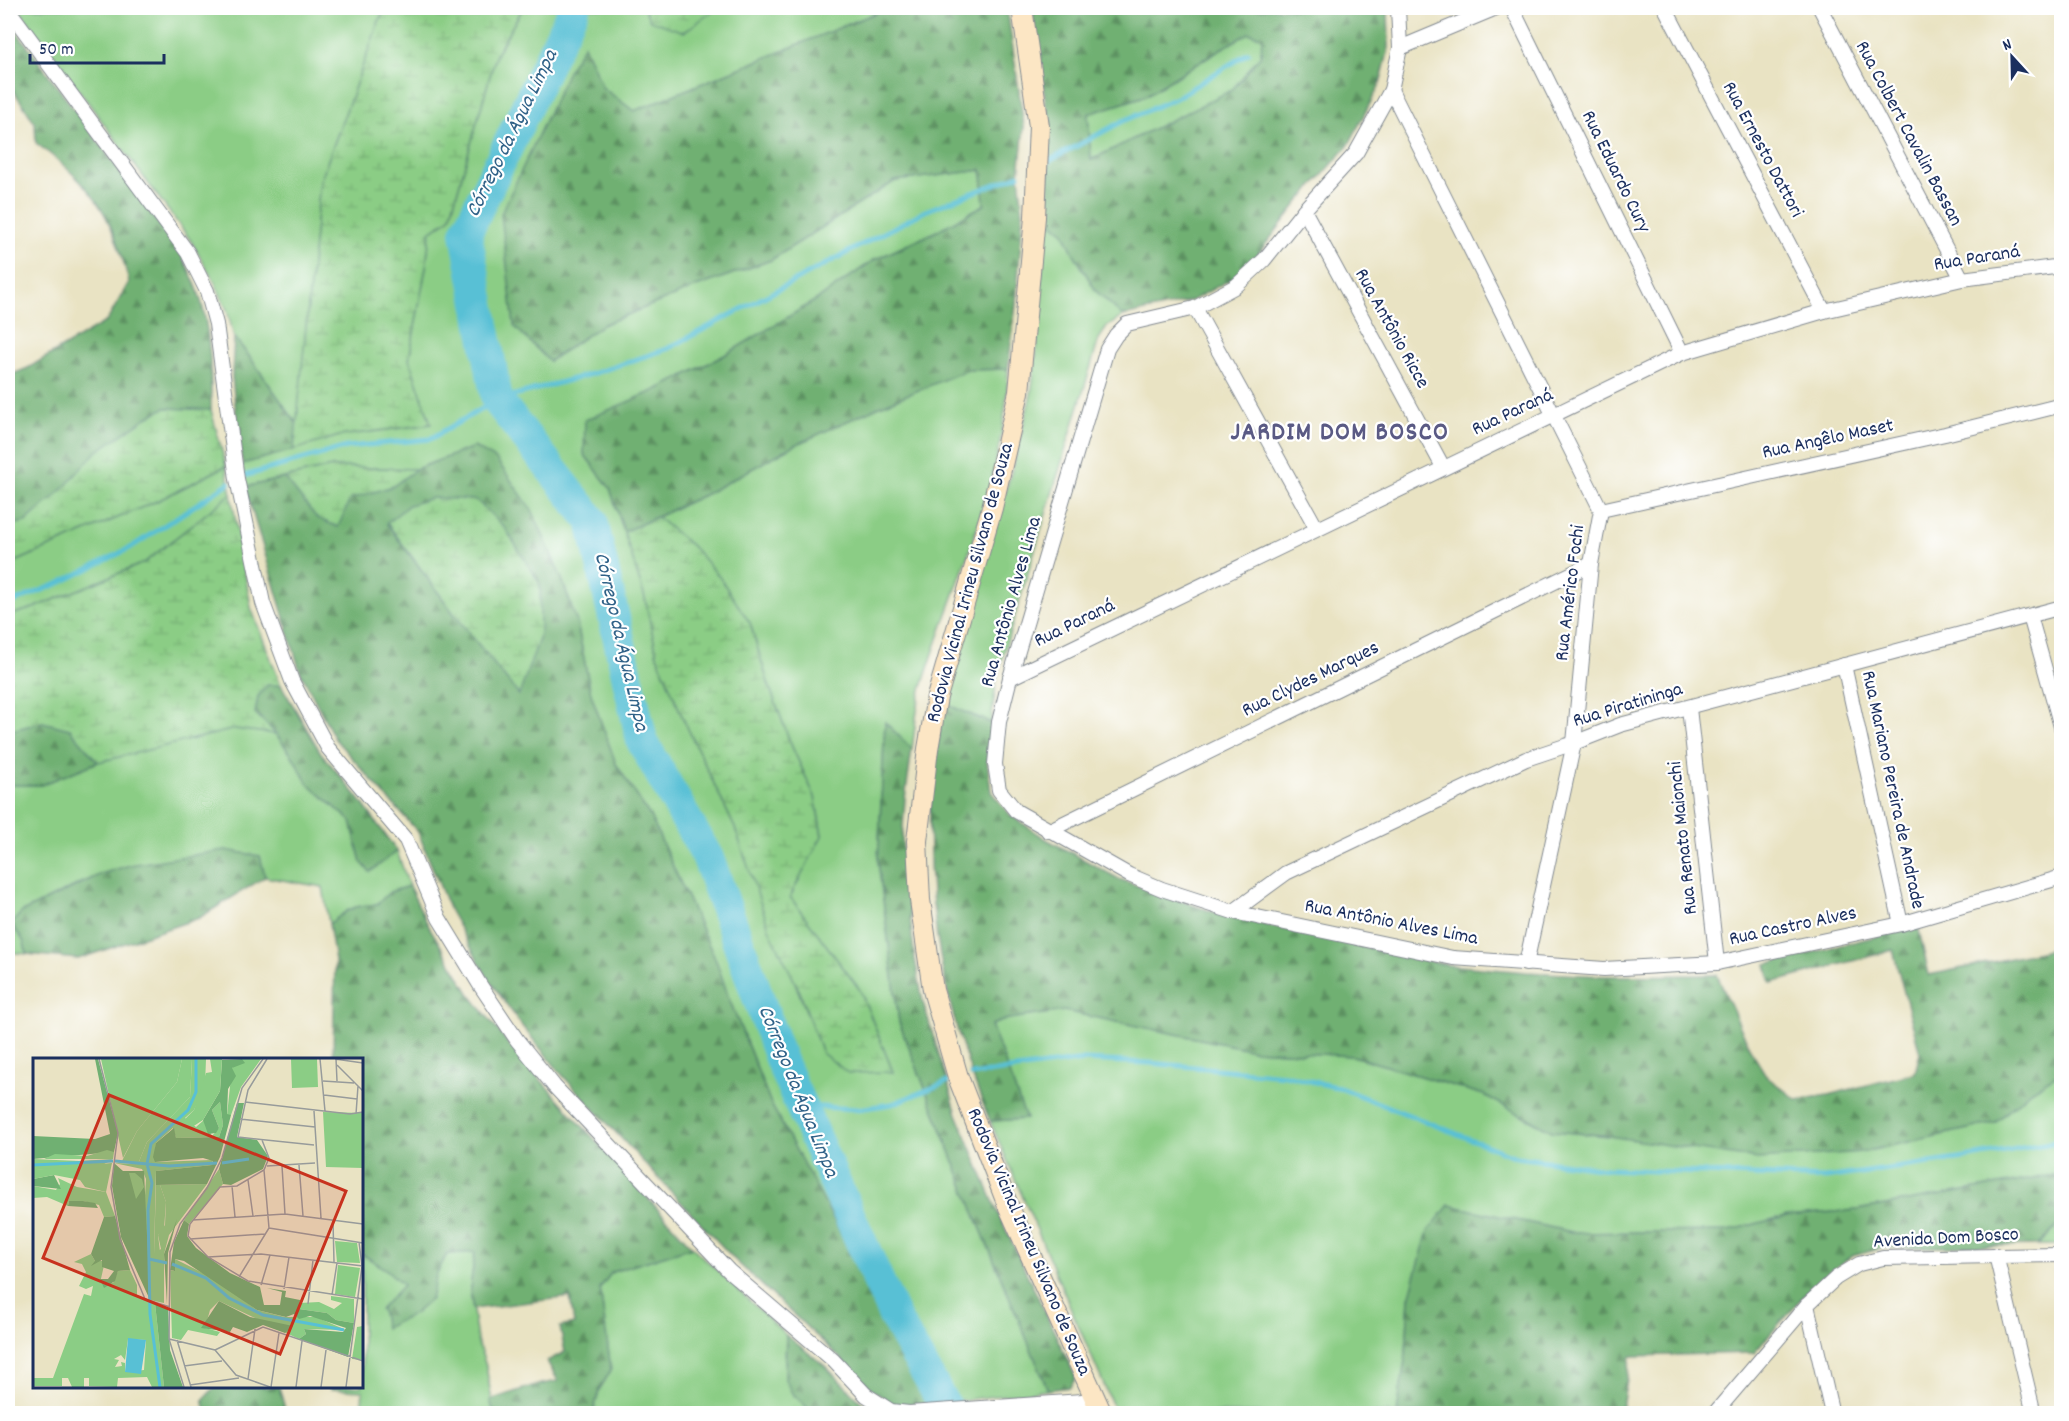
<svg xmlns="http://www.w3.org/2000/svg" width="2069" height="1421" font-family="Dekko,sans-serif">
  <style>
    .grass { fill: #8bcd85; stroke: #537e72; stroke-width: 1.5 }
    .forest { fill: url(#forest-firs); stroke: #467068; stroke-width: 1.5; fill-rule: evenodd }
    .wetland { fill: url(#wetland-marsh); stroke: #537e72; stroke-width: 1.5 }
    .lines { fill: none; stroke-linecap: round; stroke-linejoin: round }
    .stream { stroke: #58c0d5; stroke-width: 5 }
    .river { stroke: #58c0d5; stroke-width: 32 }
    .minor-casing { stroke: #828990; stroke-width: 16 }
    .secondary-casing { stroke: #828990; stroke-width: 22 }
    .minor { stroke: #fff; stroke-width: 14 }
    .secondary { stroke: #fce6c4; stroke-width: 20 }
    .labels { text-anchor: middle; dominant-baseline: central; stroke-width: 4.5; stroke-linejoin: round; paint-order: stroke }
    .street-label { font-size: 20px; fill: #1b2f5e; stroke: #fff }
    .water-label { font-size: 21px; font-style: italic; fill: #306288; stroke: #fff }
    .district-label { font-size: 26px; font-weight: bold; letter-spacing: 1.5px; fill: #5a5a84; stroke: #fff }
    .inset-river { fill: none; stroke: #58c0d5; stroke-width: 3 }
    .inset-road { fill: none; stroke: #979b9b; stroke-width: 1.5 }
    .view { fill: #c8321e; fill-opacity: 0.15; stroke: #c8321e; stroke-width: 3 }
    .inset-edge { fill: none; stroke: #1b2f5e; stroke-width: 3 }
  </style>
  <defs>
    <pattern id="forest-firs" width="22" height="20" patternUnits="userSpaceOnUse" patternTransform="scale(1.5)"><rect width="22" height="20" fill="#70b072"/><path d="M5 1l3.5 6h-7zM16 11l3.5 6h-7z" fill="#5b9061"/></pattern>
    <pattern id="wetland-marsh" width="20" height="14" patternUnits="userSpaceOnUse" patternTransform="scale(1.5)"><rect width="20" height="14" fill="#8bcd85"/><path d="M1 5h8M5 5V1M11 12h8M15 12V8" fill="none" stroke="#77b075"/></pattern>
  </defs>
  <rect width="100%" height="100%" fill="#fff"/>
  <filter id="ink" filterUnits="userSpaceOnUse"><feTurbulence type="fractalNoise" baseFrequency=".0167" numOctaves="2"/><feDisplacementMap in="SourceGraphic" scale="12" xChannelSelector="R" yChannelSelector="G"/><feConvolveMatrix kernelMatrix="1 2 1 2 8 2 1 2 1" color-interpolation-filters="sRGB"/></filter>
  <filter id="wash" filterUnits="userSpaceOnUse"><feTurbulence type="fractalNoise" baseFrequency=".008" numOctaves="4" result="noise"/><feDisplacementMap in="SourceGraphic" scale="24" xChannelSelector="R" yChannelSelector="G"/><feGaussianBlur stdDeviation="1.35" result="paint"/><feColorMatrix in="noise" values="0 0 0 0 0 0 0 0 0 0 0 0 0 0 0 0 0 1.4 0 .05"/><feComposite in="paint" operator="in"/></filter>
  <g filter="url(#wash)">
    <rect width="100%" height="100%" fill="#e9e3c3"/>
    <!-- grass -->
    <g class="grass">
      <polygon points="18,8 384,8 320,182 297,424 249,356 234,337 227,310 215,283 191,241"/>
      <path d="M523,8H644L650,20L713,11L717,8H888L634,111L603,88L584,46L550,361L602,325L696,287L771,260L895,181L982,170L984,205L933,233L874,260L821,297L775,326L723,356L656,390L584,454L610,488L645,598L657,655L682,716L735,828L822,1052L893,1072L860,990L790,897L822,835L815,797L792,747L768,683L750,623L692,546L657,517L706,494L793,446L879,406L967,370L1008,369C1006,481 953,585 921,690C916,709 915,730 912,749L885,723L878,861L899,1022L978,1222L1048,1390L929,1404L867,1288L836,1224L771,1104L728,996L717,963L650,816L616,764L591,694L577,623L562,579L474,447L416,469L332,467L245,487L242,464L339,436L431,424L409,359L426,267L430,232L450,218L496,54Z"/>
      <polygon points="1249,33 1262,37 1261,55 1232,90 1091,160 1088,114 1145,96 1217,51"/>
      <polygon points="1048,219 1063,231 1074,254 1096,291 1123,316 1107,327 1099,339 997,675 991,723 943,703 1016,456 1031,394 1037,347 1038,307"/>
      <polygon points="226,466 231,494 144,563 34,608 8,616 8,565 159,500"/>
      <polygon points="235,729 276,734 293,757 308,784 351,821 361,862 370,872 397,851 409,886 390,892 377,904 356,907 347,911 329,924 323,887 265,877 260,856 130,865 81,883 22,912 11,924 23,940 27,954 8,952 8,785 41,785 98,762"/>
      <polygon points="1064,1011 1254,1050 1353,1056 1484,1095 1552,1131 1812,1154 1863,1152 1995,1123 2030,1091 2054,1076 2061,1078 2061,1174 1857,1210 1786,1216 1728,1231 1576,1233 1449,1205 1409,1298 1406,1354 1397,1413 1116,1413 990,1121 1026,1119 991,1025 1008,1019"/>
      <polygon points="2061,1223 2061,1245 2038,1245"/>
      <polygon points="692,1247 786,1335 785,1361 792,1393 813,1413 593,1414 599,1390 611,1370 600,1288 612,1272"/>
      <polygon points="475,1252 470,1289 477,1340 486,1366 494,1413 361,1413 363,1391 331,1389 330,1387 362,1386 362,1254 387,1270 404,1285 381,1309 431,1299 436,1275 447,1254"/>
    </g>
    <!-- forest -->
    <g class="forest">
      <polygon points="888,8 1007,8 1024,126 1019,175 1023,213 1016,304 1008,369 967,370 880,406 793,446 706,494 624,532 610,488 584,454 585,420 656,390 723,356 821,297 874,260 933,233 984,205 982,170 895,181 771,260 696,287 602,325 549,361 514,326 501,214 571,65 584,45 603,88 634,111"/>
      <path d="M1032,8H1388L1389,48L1380,84L1348,146L1297,204L1258,254L1233,278L1191,301L1123,316L1096,291L1074,254L1063,231L1048,219L1049,126ZM1249,33L1262,37L1261,55L1232,90L1091,160L1088,114L1145,96L1217,51Z"/>
      <path d="M8,20L183,257C188,268 194,280 198,291C211,329 211,371 211,410L165,408L25,522L8,526V376L28,368L107,321L129,282C123,258 114,229 101,208C85,182 60,161 36,143L35,123L8,82Z"/>
      <polygon points="234,337 249,356 297,424 294,450 242,464 232,377"/>
      <path d="M474,447L496,459L532,510L562,579L577,623L591,694L616,764L650,816L717,963L728,996L771,1104L836,1224L867,1288L929,1404L910,1408L895,1405L872,1390L837,1355L736,1261L564,1077L522,1026L488,978L450,911L418,832L335,739L300,671L245,487L285,478L317,518L345,507L350,499L393,486L416,469ZM409,505L519,695L455,615L387,524Z"/>
      <polygon points="267,685 281,685 321,753 357,796 397,851 370,872 361,862 351,821 308,784 293,757 276,734 255,713 258,696"/>
      <path d="M943,703L991,723L987,761L991,792L1011,816L1046,839L1119,879L1157,893L1225,916L1448,965L1526,972L1602,976L1717,975L1751,1051L1767,1077L1797,1100L1828,1095L1915,1073L1920,1053L1893,950L1771,983L1766,964L1918,926L1929,975L2055,949L2062,975L2061,1078L2054,1076L2030,1091L1995,1123L1863,1152L1758,1159L1602,1135L1552,1131L1484,1095L1353,1056L1254,1050L1064,1011L1008,1019L991,1025L1026,1119L990,1121C947,1019 926,919 930,808C932,773 939,738 943,703Z"/>
      <polygon points="43,722 70,729 98,762 41,785 8,785 8,731"/>
      <polygon points="885,722 912,749 905,799 902,840 914,954 923,1002 957,1114 998,1213 1076,1378 1070,1387 1048,1390 978,1222 899,1022 878,861"/>
      <polygon points="225,850 260,856 265,877 199,918 78,959 27,954 23,940 11,924 22,912 101,874 130,865"/>
      <polygon points="409,886 428,925 469,993 510,1046 692,1247 612,1272 600,1288 611,1370 599,1390 593,1413 494,1413 490,1400 532,1386 558,1381 547,1361 565,1352 560,1327 574,1324 570,1297 473,1309 470,1289 475,1252 447,1254 436,1275 431,1299 414,1314 385,1328 381,1309 403,1285 387,1270 362,1254 362,1060 333,1059 335,960 329,924 347,911 356,907 377,904 390,892"/>
      <polygon points="2061,1174 2061,1223 2038,1245 1883,1248 1852,1256 1830,1271 1804,1295 1754,1353 1631,1356 1622,1407 1554,1411 1553,1414 1397,1413 1406,1354 1409,1298 1428,1231 1449,1205 1576,1233 1728,1231 1786,1216 1857,1210"/>
      <polygon points="786,1335 825,1366 859,1400 875,1413 813,1413 792,1393 785,1379"/>
      <polygon points="215,1387 279,1387 285,1409 276,1413 207,1413 203,1400"/>
      <polygon points="1074,1408 1082,1413 979,1414"/>
    </g>
    <!-- wetland -->
    <g class="wetland">
      <polygon points="384,8 523,8 496,54 450,218 430,232 426,267 409,359 431,424 339,436 294,450 320,182"/>
      <polygon points="644,8 717,8 684,32 650,20"/>
      <polygon points="165,408 211,410 226,466 159,500 8,565 8,526 25,522 61,491 95,453 149,416"/>
      <polygon points="332,467 416,469 393,486 350,499 338,527 317,518 285,478"/>
      <polygon points="231,494 251,608 281,685 267,685 258,696 255,713 276,734 235,729 98,762 70,729 43,722 8,731 8,616 34,608 144,563"/>
      <polygon points="432,498 476,500 505,528 540,584 540,636 519,695 455,615 387,523 409,505"/>
      <polygon points="657,517 692,546 718,575 750,623 768,683 792,747 815,797 822,836 790,897 860,990 893,1072 848,1073 822,1053 800,992 770,931 735,828 682,716 657,655 645,598 624,532"/>
    </g>
    <g class="lines">
      <!-- stream -->
      <g class="stream">
        <polyline points="1049,161 1123,121 1176,98 1248,53"/>
        <polyline points="244,476 347,447 430,439 497,400 595,373 667,349 925,211 1019,175"/>
        <polyline points="8,604 60,583 130,548 229,483"/>
        <polyline points="971,1075 1084,1060 1149,1063 1285,1075 1340,1088 1516,1157 1607,1169 1825,1178 1965,1158 2062,1141"/>
        <polyline points="801,1106 858,1109 892,1104 947,1082"/>
      </g>
      <!-- river -->
      <polyline class="river" points="574,8 466,233 497,400 592,521 642,741 708,858 781,1061 894,1316 949,1414"/>
    </g>
  </g>
  <g filter="url(#ink)">
    <g class="lines">
      <!-- minor casing -->
      <g class="minor-casing">
        <g id="minor">
          <polyline points="1398,8 1400,48 1391,90 1356,153 1304,210 1264,260 1236,286 1195,308 1127,324 1116,335 1107,349 1010,678 999,722 995,764 999,790 1016,811 1129,875 1162,889 1233,912 1453,958 1604,969 1717,963 1901,924 2062,877"/>
          <polyline points="1512,8 1682,353"/>
          <polyline points="1665,8 1824,311"/>
          <polyline points="1820,8 1962,279"/>
          <polyline points="8,9 188,253 207,291 216,324 237,479 263,603 292,681 328,748 406,840 439,918 480,985 517,1040 554,1086 729,1271 833,1360 866,1395 891,1411 909,1413 1097,1400"/>
          <polyline points="1400,48 1496,8"/>
          <polyline points="1391,90 1601,510 1591,564 1574,743 1526,964"/>
          <polyline points="1304,210 1443,467"/>
          <polyline points="1195,308 1317,529"/>
          <polyline points="1601,510 1945,434 2062,405"/>
          <polyline points="2030,616 2062,730"/>
          <polyline points="1844,665 1901,924"/>
          <polyline points="1010,678 1682,353 1824,311 1962,279 2062,266"/>
          <polyline points="1689,708 1717,963"/>
          <polyline points="1048,831 1591,564"/>
          <polyline points="1233,912 1286,873 1526,759 1574,743 1620,725 2062,607"/>
          <polyline points="1996,1255 2034,1414"/>
          <polyline points="1807,1305 1832,1414"/>
          <polyline points="1714,1414 1807,1305 1836,1278 1859,1264 1883,1258 2062,1255"/>
        </g>
      </g>
      <!-- secondary casing -->
      <g class="secondary-casing">
        <polyline id="secondary" points="1022,8 1039,126 1035,217 1019,392 992,508 937,697 928,749 917,841 920,900 933,990 958,1077 1007,1203 1102,1414"/>
      </g>
      <!-- minor -->
      <use href="#minor" class="minor"/>
      <!-- secondary -->
      <use href="#secondary" class="secondary"/>
    </g>
  </g>
  <g class="labels">
    <!-- street labels -->
    <g class="street-label">
      <text transform="translate(1908 134) rotate(62)">Rua Colbert Cavalin Bassan</text>
      <text transform="translate(1762 150) rotate(62)">Rua Ernesto Dattori</text>
      <text transform="translate(1615 172) rotate(64)">Rua Eduardo Cury</text>
      <text transform="translate(1977 259) rotate(-9)">Rua Paraná</text>
      <text transform="translate(1391 329) rotate(61)">Rua Antônio Ricce</text>
      <text transform="translate(1513 413) rotate(-25)">Rua Paraná</text>
      <text transform="translate(1828 440) rotate(-12)">Rua Angêlo Maset</text>
      <text transform="translate(971 583) rotate(-75)">Rodovia Vicinal Irineu Silvano de Souza</text>
      <text transform="translate(1571 593) rotate(-83)">Rua Américo Fochi</text>
      <text transform="translate(1012 602) rotate(-74)">Rua Antônio Alves Lima</text>
      <text transform="translate(1075 624) rotate(-26)">Rua Paraná</text>
      <text transform="translate(1311 680) rotate(-26)">Rua Clydes Marques</text>
      <text transform="translate(1628 706) rotate(-17)">Rua Piratininga</text>
      <text transform="translate(1892 790) rotate(78)">Rua Mariano Pereira de Andrade</text>
      <text transform="translate(1684 838) rotate(-96)">Rua Renato Maionchi</text>
      <text transform="translate(1391 923) rotate(11)">Rua Antônio Alves Lima</text>
      <text transform="translate(1793 927) rotate(-12)">Rua Castro Alves</text>
      <text transform="translate(1946 1239) rotate(-3)">Avenida Dom Bosco</text>
      <text transform="translate(1028 1242) rotate(67)">Rodovia Vicinal Irineu Silvano de Souza</text>
    </g>
    <!-- water labels -->
    <g class="water-label">
      <text transform="translate(513 134) rotate(-64)">Córrego da Água Limpa</text>
      <text transform="translate(620 642) rotate(77)">Córrego da Água Limpa</text>
      <text transform="translate(797 1092) rotate(68)">Córrego da Água Limpa</text>
    </g>
    <!-- district labels -->
    <g class="district-label">
      <text x="1340" y="433">JARDIM DOM BOSCO</text>
    </g>
  </g>
  <!-- overview -->
  <g transform="translate(33 1058)">
    <rect width="330" height="330" fill="#e9e3c3"/>
    <path d="M68,1H149L144,24L104,73L90,100ZM159,1H173L172,27L161,52L152,60L163,69L171,62L179,78L186,70L179,52L187,44L190,67L186,79L143,80L140,70L123,85L122,104L180,102L179,107L123,113L121,196L128,191L125,177L132,167L133,144L127,127L174,126L136,177L131,196V245L117,242L111,154L113,121L109,111L81,105L105,106L114,84L157,39ZM209,1H228L208,29L198,57H194L199,10ZM258,1H284L285,29L259,30ZM290,54L330,55V110L293,109ZM0,101L46,103L80,101L66,109L3,112H0ZM186,111L190,126L156,166L151,162ZM25,120L44,129L73,134L82,158L71,159L66,147L50,143H36L35,148L14,139L0,140V128L23,132L27,126ZM58,196L62,203H72L67,225H80L85,213L97,212L104,227V238L122,245L131,329H119L114,319L85,320L84,329L56,328V320H51V329H39L35,320H29V328H0V320H20L51,236L58,238L60,228L53,231L46,228L53,214L49,206L41,204ZM95,281L113,282L111,312L92,314V305L88,304L89,308L82,309L86,302L81,301L88,297L92,302ZM142,201L182,221L224,252L252,259H283L313,272L271,271L273,276L266,281L186,243L177,252L172,270L187,274L184,278L155,272L148,282L139,280L137,212L141,213ZM298,238L321,241V265L303,262L294,255L266,251L267,245L286,244L301,251L309,245L298,242Z" fill="#8bcd85" fill-rule="evenodd"/>
    <path d="M62,1H65L85,75L81,94L0,101V78L62,81L77,76ZM189,2L209,1L212,5L199,10L203,18L195,31L194,56L198,57L187,99L174,126L123,127V113L179,107L180,103L170,100L122,104L120,99L123,85L141,70L143,80L186,79L190,67L187,44L179,52L186,70L183,75L175,76L170,62L187,33ZM204,45H211L204,79L224,82L235,98L230,111L198,127L190,126L186,111ZM81,105L90,113H111L117,242L88,179L79,128ZM21,117L28,131L0,128V121ZM50,143L62,145L65,150L35,148L36,143ZM82,158L97,212L85,213L82,223L71,230L67,221H75L81,213L69,209V202L58,208L62,203L58,196L71,159ZM144,161L135,195L134,246L131,196ZM151,162L156,166L154,178L163,190L197,215L227,229L231,247H247L249,234L234,230L253,233L252,239L267,242L266,251L294,255L303,262L321,265L315,299L266,281L273,276L271,271L310,274L313,270L277,258L266,261L261,256L253,259L224,252L151,203L142,201V213L137,212L141,184ZM186,243L217,259L260,268L252,275L230,267L214,274L200,269L197,274L168,270ZM122,245L135,251L137,292L150,329H131Z" fill="#70b072"/>
    <path d="M149,1H159L157,39L114,84L105,106L89,103L104,73L144,24ZM177,1H189L187,33L170,62L153,73L149,64L161,52L173,15L179,14ZM74,92L81,94L80,101H11L22,96L54,98ZM79,105L73,134L52,129L47,122L21,117L0,121V112ZM96,115H102L109,121L111,129L103,141ZM123,127H127L133,144L131,171L125,177L128,202L121,196Z" fill="#8bcd85"/>
    <path d="M302,183L324,185L327,205L304,204ZM305,207L327,210L322,239L302,236ZM330,268V302L319,301L324,269Z" fill="#8bcd85"/>
    <path d="M95,280L113,282L108,316L92,314Z" fill="#58c0d5"/>
    <path class="inset-river" d="M82,103L136,108L184,105M189,105L216,101M0,107L80,103M116,201L134,205M139,206L173,220L196,240L230,257L311,272M127,329L117,256L115,152L119,125L114,106L118,86L155,52L163,34V1"/>
    <path class="inset-road" d="M66,1L85,75L78,129L87,181L112,241L137,249M234,1L215,32L205,79L281,87M287,1L292,53M302,1L330,5M303,1L304,23M304,7L330,33M290,23L321,25M291,37L324,41M212,44L317,56L330,54M281,53L288,160M323,56L325,28M207,61L282,69M229,82L236,100L231,112L204,128L187,129L157,166L155,178L175,199L215,223L330,241M266,107L270,158M234,108L282,105M249,108L252,156M215,122L220,158M199,128L202,159M160,162L252,156L330,166M300,163L301,204M236,170L330,185M157,181L232,176M175,199L228,196L330,208M206,219L236,170L231,112M228,227L237,197M251,231L256,199M299,237L304,205M275,246L280,202M136,281L182,292L203,317L237,329M144,282L158,329M182,292L230,269L330,303M151,308L189,303M215,321L222,271M157,327L206,320M151,329L136,281L137,194L147,166L174,130L189,100L209,30L230,1M238,329L246,275M263,329L269,283M288,329L293,292M313,329L329,208L326,184"/>
    <path class="view" d="M76,37L313,133L247,296L10,200Z"/>
    <rect width="330" height="330" class="inset-edge"/>
  </g>
  <!-- margin -->
  <rect width="2069" height="1421" fill="none" stroke="#fff" stroke-width="30"/>
  <!-- north arrow -->
  <g transform="translate(2012 57) rotate(338)" stroke="#ffffff" stroke-width="4.5" paint-order="stroke">
  <path d="M0-4.5L10 22L0 15L-10 22Z" fill="#1b2f5e"/>
  <text y="-9" font-size="16" font-weight="bold" text-anchor="middle" fill="#1b2f5e">N</text>
  </g>
  <!-- scale -->
  <path d="M30 54v9h134v-9" fill="none" stroke="#1b2f5e" stroke-width="3"/>
  <text x="39" y="54" font-size="18" fill="#1b2f5e" stroke="#ffffff" stroke-width="4.5" paint-order="stroke">50 m</text>
</svg>
